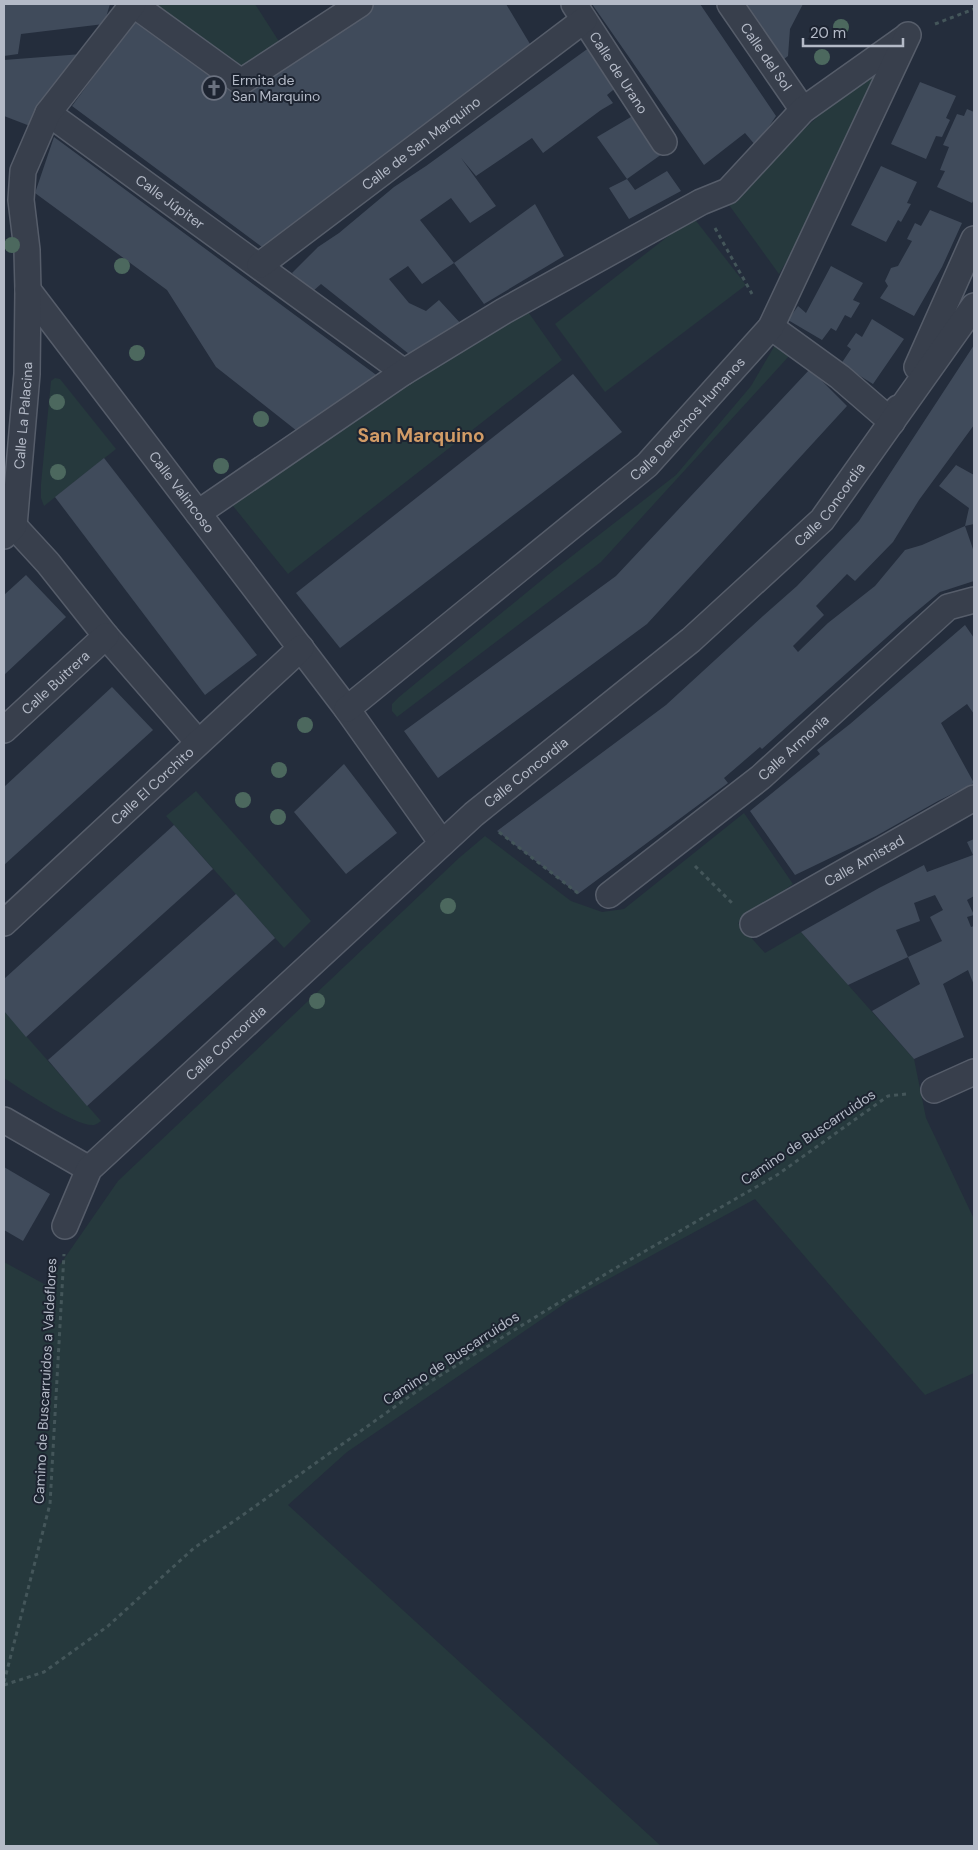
<svg xmlns="http://www.w3.org/2000/svg" width="978" height="1850" font-family="'DM Sans',sans-serif">
  <style>
    .green { fill: #26393d }
    .building { fill: #404b5b }
    .lines { fill: none; stroke-linecap: round; stroke-linejoin: round }
    .minor-casing { stroke: #565d6a; stroke-width: 28 }
    .path { stroke: #44565a; stroke-width: 3; stroke-dasharray: 4 4; stroke-linecap: butt }
    .minor { stroke: #383f4c; stroke-width: 25 }
    .tree { fill: #4c685e }
    .labels { text-anchor: middle; dominant-baseline: central; stroke-width: 4; stroke-linejoin: round; paint-order: stroke }
    .street-label { font-size: 14px; fill: #b4bac7; stroke: #1d2431 }
    .poi-label { font-size: 14px; fill: #b4bac7; stroke: #1d2431; text-anchor: start }
    .district-label { font-size: 19px; font-weight: bold; fill: #d19b66; stroke: #1d2431 }
  </style>
  <rect width="100%" height="100%" fill="#242d3c"/>
  <!-- green -->
  <g class="green">
    <polygon points="152,4 255,4 280,43 244,69"/>
    <path d="M888,56L806,229L779,274L729,205C777,150 833,103 888,56Z"/>
    <polygon points="693,217 746,285 605,392 555,324"/>
    <polygon points="526,309 562,360 288,574 229,501 465,345"/>
    <polygon points="775,345 790,355 601,562 397,717 392,711 392,704 399,697 554,570 676,475 751,386"/>
    <polygon points="55,378 60,379 116,449 44,506 41,498 41,484 51,381"/>
    <polygon points="196,791 311,921 284,948 166,816"/>
    <polygon points="744,813 793,884 738,923 765,953 801,932 914,1059 926,1118 974,1219 974,1373 925,1395 755,1199 570,1300 347,1452 288,1505 661,1846 4,1846 4,1262 46,1285 118,1181 459,858 485,836 571,901 602,912 624,909"/>
    <path d="M4,1011L101,1121C100,1122 95,1125 94,1125C76,1127 21,1089 4,1078Z"/>
  </g>
  <!-- building -->
  <g class="building">
    <polygon points="4,4 110,4 104,24 21,34 18,54 4,56"/>
    <polygon points="374,4 506,4 530,44 266,250 72,106 136,19 243,92"/>
    <polygon points="592,4 700,4 776,116 756,146 745,133 704,165"/>
    <polygon points="738,4 803,4 790,29 788,56 780,62"/>
    <polygon points="590,47 618,86 607,95 613,103 601,110 543,153 532,138 476,176 461,158 496,206 470,223 451,198 420,220 454,263 422,284 408,266 389,279 409,303 426,311 439,300 462,325 414,358 321,284 312,292 292,273 318,247 339,233 394,187 426,166"/>
    <polygon points="82,54 30,126 4,116 4,60"/>
    <polygon points="920,82 956,96 946,118 950,120 942,137 936,136 926,159 891,144"/>
    <polygon points="967,109 974,112 974,199 972,203 937,187 945,171 940,170 949,147 943,145 957,114 964,116"/>
    <polygon points="636,114 662,154 627,179 597,137"/>
    <polygon points="54,137 379,377 297,431 216,367 167,290 35,193"/>
    <polygon points="881,166 917,182 907,203 911,204 901,222 898,220 886,242 851,225"/>
    <polygon points="667,171 681,191 629,219 609,188 627,179 635,190"/>
    <polygon points="535,204 564,256 484,304 454,263"/>
    <polygon points="930,210 962,223 942,267 914,316 880,298 888,286 885,281 891,268 898,266 912,241 907,239 915,223 921,226"/>
    <polygon points="831,266 863,283 853,300 860,303 851,318 845,315 836,331 831,328 822,340 788,320 798,306 806,313"/>
    <polygon points="872,319 904,339 873,384 841,364 851,349 847,346 856,333 862,337"/>
    <polygon points="974,345 974,425 919,500 893,542 855,581 847,574 816,606 824,615 793,646 798,652 828,623 875,586 905,550 922,545 965,526 974,552 974,581 940,592 905,621 762,749 760,747 724,778 728,783 578,894 497,831 666,705 763,616 797,586 859,521"/>
    <polygon points="810,369 847,406 647,624 438,778 404,731 616,576"/>
    <polygon points="573,374 622,432 340,648 296,593"/>
    <polygon points="104,458 257,655 205,695 55,497"/>
    <polygon points="956,465 974,475 974,524 965,526 969,508 939,486"/>
    <polygon points="26,575 66,617 4,675 4,595"/>
    <polygon points="965,625 974,638 974,714 967,704 941,723 974,783 938,801 876,836 795,875 750,811 820,754 817,750 850,724"/>
    <polygon points="112,687 153,730 4,865 4,787"/>
    <polygon points="344,764 397,833 346,874 294,812"/>
    <polygon points="174,825 213,869 26,1037 4,1011 4,979"/>
    <polygon points="974,839 974,896 967,900 974,915 967,917 971,927 974,926 974,985 968,970 943,984 964,1037 914,1059 872,1011 920,984 908,957 942,941 930,917 943,910 935,895 914,903 920,921 896,930 908,957 848,985 801,932 879,888 924,865 927,872 973,855 967,842"/>
    <polygon points="236,894 275,938 87,1106 48,1060"/>
    <polygon points="4,1167 50,1194 23,1241 4,1230"/>
  </g>
  <g class="lines">
    <!-- minor casing -->
    <g class="minor-casing">
      <g id="minor">
        <polyline points="133,4 241,82 360,4"/>
        <path id="s1" d="M574,4L664,142"/>
        <path id="s2" d="M730,4L803,110"/>
        <path id="s3" d="M48,113L404,372"/>
        <path id="s4" d="M260,265L584,20"/>
        <path id="s5" d="M28,290L347,709L442,843"/>
        <polyline points="771,327 840,377 892,422 898,408"/>
        <polyline points="917,367 974,239"/>
        <polyline points="198,513 404,372 504,311 701,202 728,191 803,110 906,37"/>
        <polyline points="14,526 48,563 106,636 198,742"/>
        <path id="s6" d="M4,536L14,526L27,374L28,290L27,250L21,200L23,171L48,113L133,4"/>
        <path id="s7" d="M347,709L647,465L771,327L908,35"/>
        <path id="s8" d="M4,730L106,636"/>
        <path id="s9" d="M609,895L761,777L948,607L974,600"/>
        <path id="s10" d="M4,923L301,648"/>
        <path id="s11" d="M753,924L974,798"/>
        <polyline points="934,1090 974,1072"/>
        <polyline points="4,1120 89,1169"/>
        <path id="s12" d="M65,1226L89,1169L474,814L691,640L822,520L974,306"/>
      </g>
    </g>
    <!-- path -->
    <g class="path">
      <polyline points="935,24 974,9"/>
      <polyline points="715,228 752,294"/>
      <polyline points="499,832 579,894"/>
      <polyline points="695,866 733,904"/>
      <polyline points="4,1682 50,1504 64,1254"/>
      <polyline points="4,1685 44,1672 108,1626 194,1548 240,1517 431,1381 609,1272 777,1175 888,1096 906,1094"/>
    </g>
    <!-- minor -->
    <use href="#minor" class="minor"/>
  </g>
  <!-- trees -->
  <g class="tree">
    <circle cx="841" cy="27" r="8"/>
    <circle cx="822" cy="57" r="8"/>
    <circle cx="12" cy="245" r="8"/>
    <circle cx="122" cy="266" r="8"/>
    <circle cx="137" cy="353" r="8"/>
    <circle cx="57" cy="402" r="8"/>
    <circle cx="261" cy="419" r="8"/>
    <circle cx="221" cy="466" r="8"/>
    <circle cx="58" cy="472" r="8"/>
    <circle cx="305" cy="725" r="8"/>
    <circle cx="279" cy="770" r="8"/>
    <circle cx="243" cy="800" r="8"/>
    <circle cx="278" cy="817" r="8"/>
    <circle cx="448" cy="906" r="8"/>
    <circle cx="317" cy="1001" r="8"/>
  </g>
  <!-- icons -->
  <defs>
    <g id="church-ring" transform="scale(1.25)"><circle r="9.5" fill="#1d2431" stroke="#6b7280" stroke-width="1.5"/><path d="M-1.2-6h2.4v3.5h3.3v2.4h-3.3V6h-2.4V-.1h-3.3v-2.4h3.3Z" fill="#6b7280"/></g>
  </defs>
  <g fill-rule="evenodd">
    <use href="#church-ring" x="214" y="88"/>
  </g>
  <g class="labels">
    <!-- street labels -->
    <g class="street-label">
      <text stroke="none"><textPath href="#s2" startOffset="64">Calle del Sol</textPath></text>
      <text stroke="none"><textPath href="#s1" startOffset="82">Calle de Urano</textPath></text>
      <text stroke="none"><textPath href="#s4" startOffset="202">Calle de San Marquino</textPath></text>
      <text stroke="none"><textPath href="#s3" startOffset="151">Calle Júpiter</textPath></text>
      <text stroke="none"><textPath href="#s6" startOffset="125">Calle La Palacina</textPath></text>
      <text stroke="none"><textPath href="#s7" startOffset="448">Calle Derechos Humanos</textPath></text>
      <text stroke="none"><textPath href="#s5" startOffset="254">Calle Valincoso</textPath></text>
      <text stroke="none"><textPath href="#s12" startOffset="1058">Calle Concordia</textPath></text>
      <text stroke="none"><textPath href="#s8" startOffset="70">Calle Buitrera</textPath></text>
      <text stroke="none"><textPath href="#s9" startOffset="236">Calle Armonía</textPath></text>
      <text stroke="none"><textPath href="#s12" startOffset="652">Calle Concordia</textPath></text>
      <text stroke="none"><textPath href="#s10" startOffset="202">Calle El Corchito</textPath></text>
      <text stroke="none"><textPath href="#s11" startOffset="128">Calle Amistad</textPath></text>
      <text stroke="none"><textPath href="#s12" startOffset="248">Calle Concordia</textPath></text>
      <text transform="translate(808 1137) rotate(-34)">Camino de Buscarruidos</text>
      <text transform="translate(451 1358) rotate(-33)">Camino de Buscarruidos</text>
      <text transform="translate(45 1381) rotate(-87)">Camino de Buscarruidos a Valdeflores</text>
    </g>
    <!-- poi labels -->
    <g class="poi-label">
      <text x="232" y="80">Ermita de<tspan x="232" dy="16">San Marquino</tspan></text>
    </g>
    <!-- district labels -->
    <g class="district-label">
      <text x="421" y="435">San Marquino</text>
    </g>
  </g>
  <!-- border -->
  <rect width="978" height="1850" fill="none" stroke="#b4bac7" stroke-width="10"/>
  <!-- scale -->
  <path d="M803 38v8h100v-8" fill="none" stroke="#b4bac7" stroke-width="2.5"/>
  <text x="810" y="38" font-size="15" fill="#b4bac7" stroke="#1d2431" stroke-width="4" paint-order="stroke">20 m</text>
</svg>
